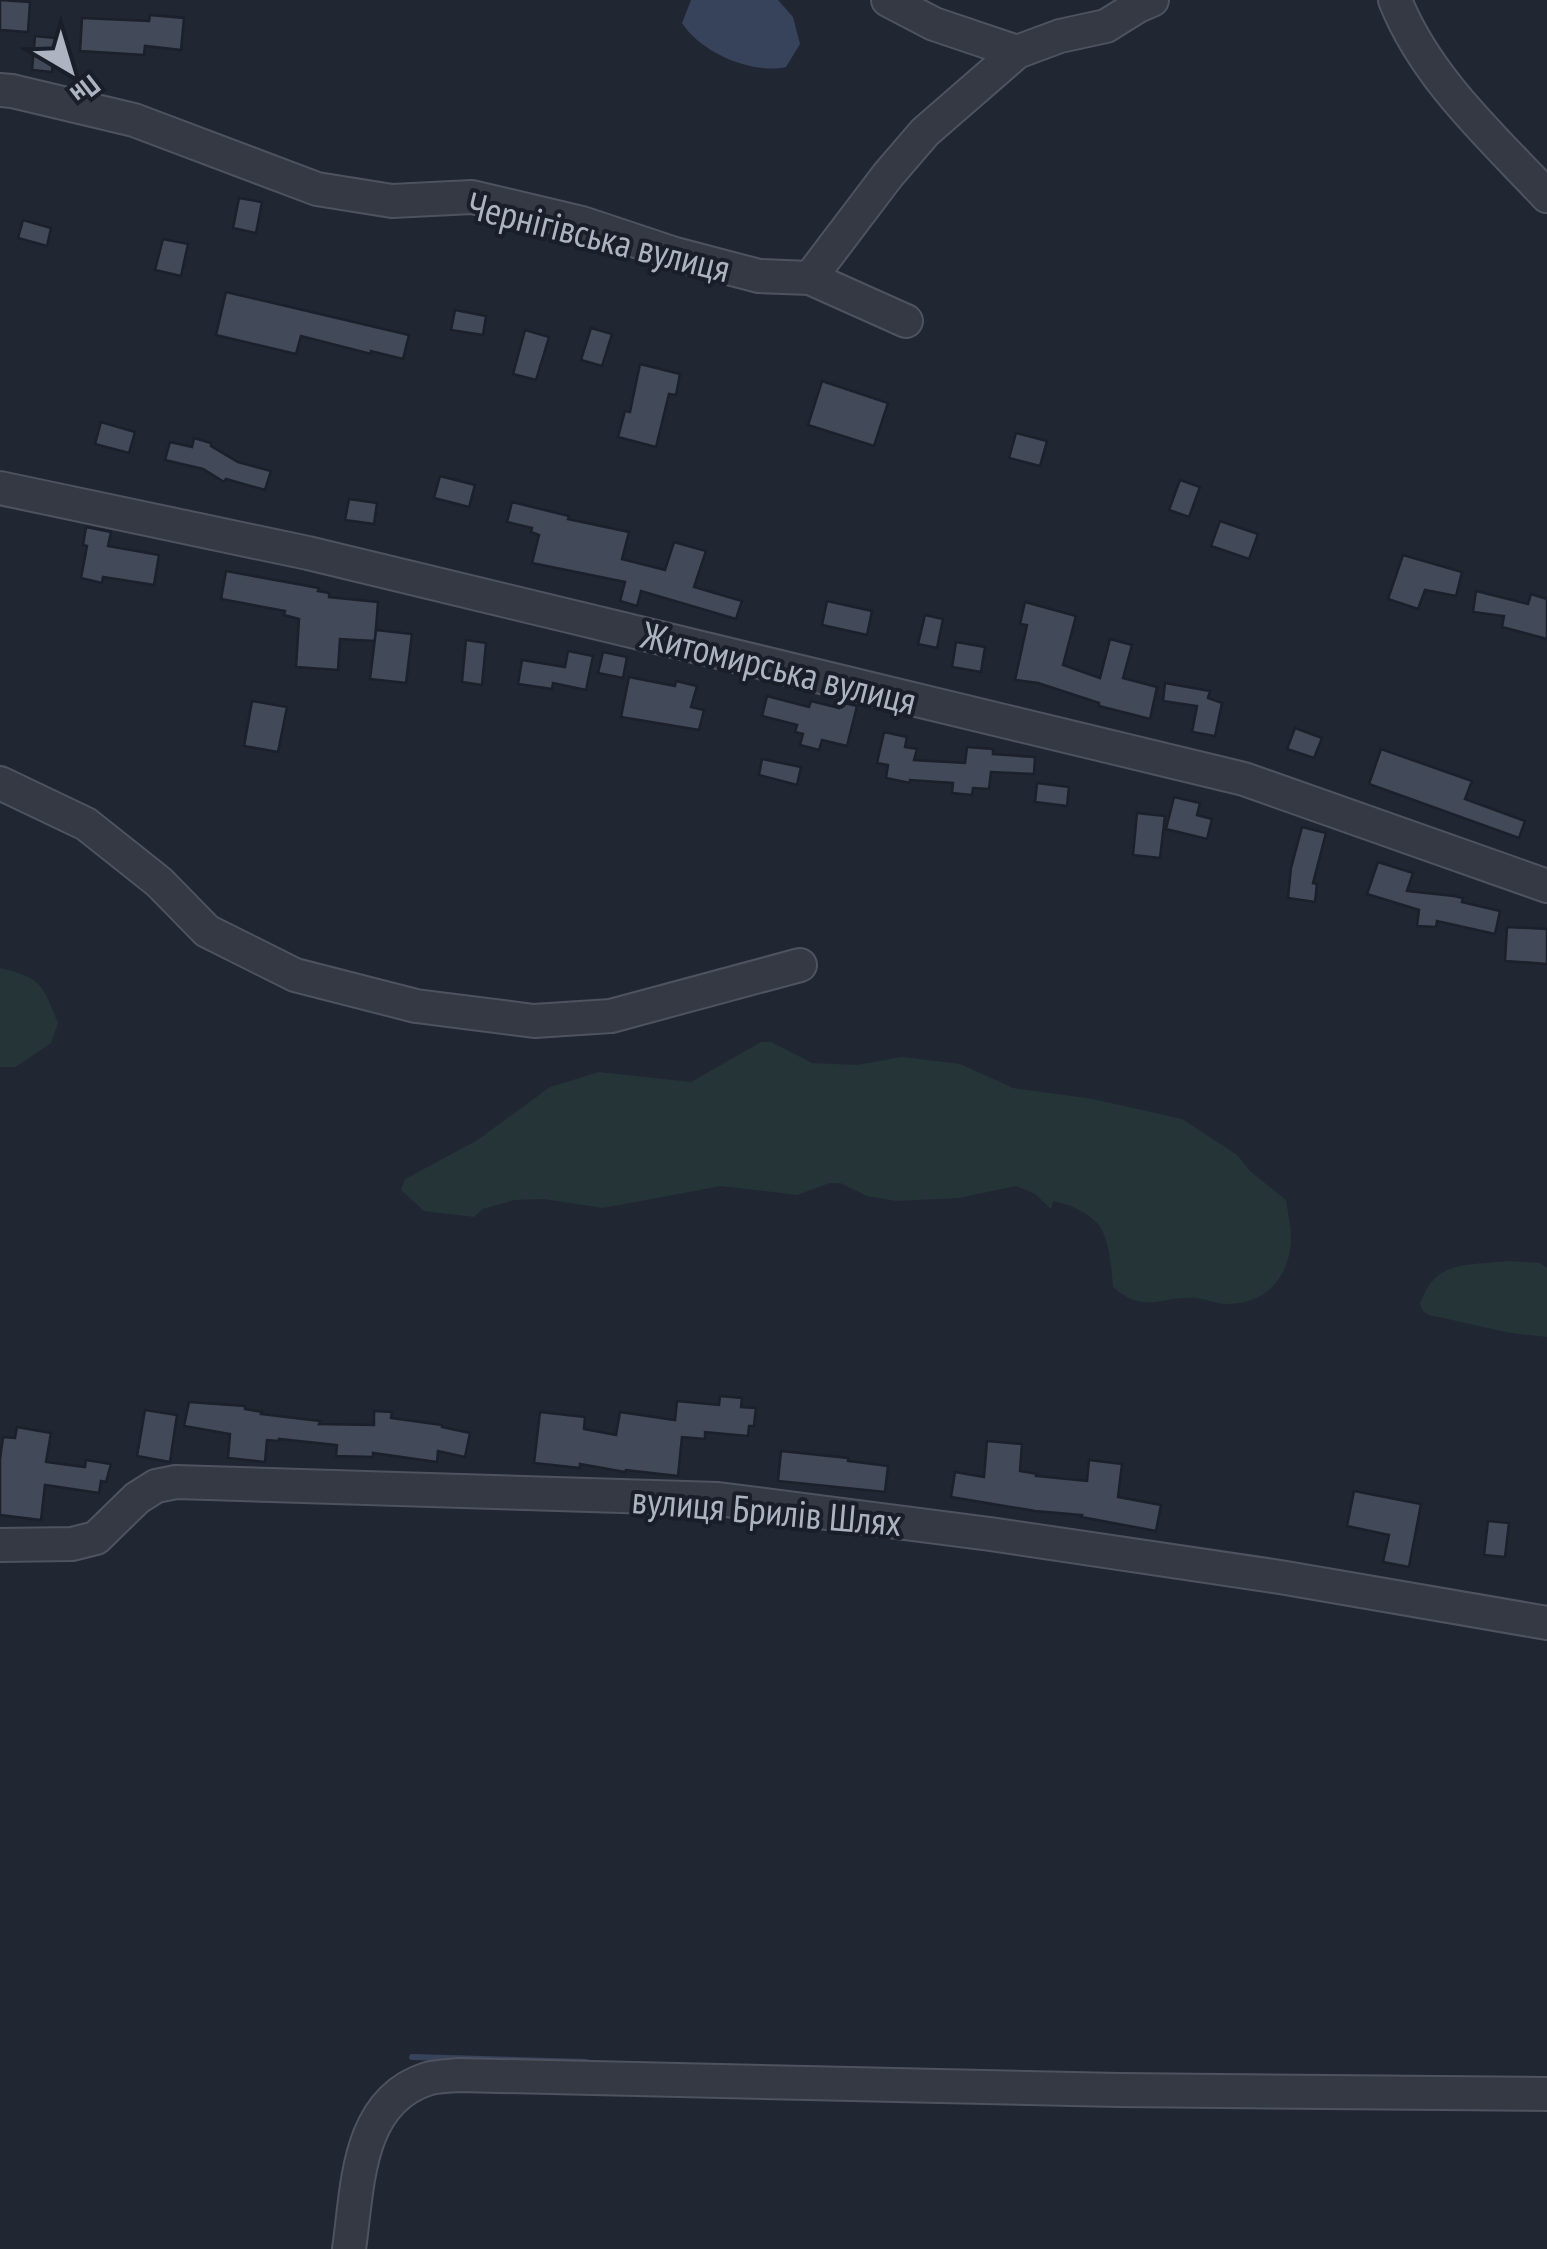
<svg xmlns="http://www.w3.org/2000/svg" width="1547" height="2249" font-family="'PT Sans Narrow',sans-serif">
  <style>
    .green { fill: #253437 }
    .water { fill: #37425b }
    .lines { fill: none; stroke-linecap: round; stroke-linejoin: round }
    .stream { stroke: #37425b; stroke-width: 6 }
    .building { fill: #424958; stroke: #1b202a; stroke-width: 2.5 }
    .minor-casing { stroke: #4e535f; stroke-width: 36 }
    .minor { stroke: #343944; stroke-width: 32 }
    .labels { text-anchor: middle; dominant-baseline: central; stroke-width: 8; stroke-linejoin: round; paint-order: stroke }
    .street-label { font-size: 38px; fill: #aeb3c1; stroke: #191e28 }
  </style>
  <rect width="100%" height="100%" fill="#212633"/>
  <!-- green -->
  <g class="green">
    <path d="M0,968C42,978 42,984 58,1023L51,1043L15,1067H0Z"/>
    <path d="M761,1042H771L812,1063L857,1065L902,1057L960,1064L1013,1088L1093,1099L1182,1119L1237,1155L1251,1172L1286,1200C1288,1213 1291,1227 1291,1240C1289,1279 1265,1304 1226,1304C1216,1304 1206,1299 1195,1298C1160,1296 1145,1315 1113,1287C1112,1271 1109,1235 1097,1223C1086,1211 1068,1204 1053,1201L1051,1209L1035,1194L1016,1186L959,1198L896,1201L867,1196L840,1183H830L797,1195L721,1186L603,1208L543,1199L514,1200L483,1209L474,1217L424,1211L401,1190L405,1179L476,1141L550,1087L599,1072L691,1082Z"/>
    <path d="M1508,1261L1540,1263L1547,1268V1337L1511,1333L1429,1315L1423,1311L1420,1304C1435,1259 1467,1266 1508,1261Z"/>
  </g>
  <!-- water -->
  <path class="water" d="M691,0H778L793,17L800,44L786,67C752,75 700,52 682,23Z"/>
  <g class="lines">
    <!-- stream -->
    <polyline class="stream" points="412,2057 586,2062"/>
  </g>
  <!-- building -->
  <g class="building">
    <polygon points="0,0 30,2 28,32 0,30"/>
    <polygon points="150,15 184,18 181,50 145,46 144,55 80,51 82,18 149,21"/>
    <polygon points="35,36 55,38 52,72 32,70"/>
    <polygon points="239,198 262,202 256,233 233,228"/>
    <polygon points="23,220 51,228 47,246 18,238"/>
    <polygon points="163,239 188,244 181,276 155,270"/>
    <polygon points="226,292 409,335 403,359 371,351 371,354 301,336 296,354 216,335"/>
    <polygon points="455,310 486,316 483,335 451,330"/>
    <polygon points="591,328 612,334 602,366 581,360"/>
    <polygon points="525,330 549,337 536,380 513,374"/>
    <polygon points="640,364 680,374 676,395 669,394 656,447 618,437 625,411 630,412"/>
    <polygon points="822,381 888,403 874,446 808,425"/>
    <polygon points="101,422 135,432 129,453 95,444"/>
    <polygon points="1016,433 1047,441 1040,466 1009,458"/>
    <polygon points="194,438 211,443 211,446 238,462 271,471 265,490 226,479 224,482 203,469 165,460 170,442 192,447"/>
    <polygon points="440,476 475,485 469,507 434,498"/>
    <polygon points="1180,480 1200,487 1189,517 1169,510"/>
    <polygon points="349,499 377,503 374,524 345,520"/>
    <polygon points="512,502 569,516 568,519 629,532 622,559 665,570 674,542 706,551 694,587 742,601 736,619 641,591 637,606 620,601 625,582 532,563 539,535 531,532 532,528 507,522"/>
    <polygon points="1220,521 1258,534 1249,559 1211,546"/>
    <polygon points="86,527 111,532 108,546 159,555 154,585 103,577 102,583 81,578 87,546 83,545"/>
    <polygon points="1403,555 1462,572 1456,596 1425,590 1418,609 1388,599"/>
    <polygon points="226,571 319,588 318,591 329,593 329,597 378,602 375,641 340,639 338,670 296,667 299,619 284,615 285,611 221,599"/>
    <polygon points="1476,591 1528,604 1531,594 1547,599 1547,639 1502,627 1504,616 1473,612"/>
    <polygon points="827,601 872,611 867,635 822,625"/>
    <polygon points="1025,602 1076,616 1063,665 1100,678 1110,639 1132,645 1123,678 1157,687 1150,719 1099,706 1099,703 1038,683 1015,680 1027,625 1020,624"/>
    <polygon points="925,615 943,619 937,648 918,644"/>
    <polygon points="376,630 412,634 406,683 370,679"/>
    <polygon points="466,640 486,643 482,685 462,682"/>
    <polygon points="956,642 985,647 981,672 952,667"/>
    <polygon points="568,651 593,656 586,690 553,683 552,689 518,684 522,660 565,667"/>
    <polygon points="603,652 627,657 623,678 598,673"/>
    <polygon points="629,677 675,686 676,681 697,686 691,707 704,710 699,730 621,717"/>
    <polygon points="1165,683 1210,691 1208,698 1222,703 1215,736 1192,732 1197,706 1163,701"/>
    <polygon points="767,696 809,707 811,701 839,708 840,702 857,706 847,746 822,740 819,750 800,745 803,734 795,732 797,725 762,716"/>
    <polygon points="252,701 287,707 278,752 244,746"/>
    <polygon points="1295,728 1322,738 1314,758 1287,749"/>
    <polygon points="884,732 907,737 905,747 917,749 914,760 965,763 967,747 993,749 993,754 1035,757 1034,774 991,772 989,789 973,788 972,795 952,793 953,783 910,780 910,783 886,778 888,765 877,763"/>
    <polygon points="1381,749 1472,781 1465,799 1525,821 1519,838 1369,784"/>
    <polygon points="762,759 801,767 797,785 759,775"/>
    <polygon points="1037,783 1069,787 1067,806 1035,802"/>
    <polygon points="1174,797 1200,803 1197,815 1212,819 1207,839 1166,829"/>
    <polygon points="1137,813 1165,816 1160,858 1133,855"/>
    <polygon points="1302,827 1326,833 1313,883 1317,884 1315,902 1288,898 1291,868"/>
    <polygon points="1378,862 1413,873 1407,891 1454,896 1463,898 1462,902 1500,911 1495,934 1437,921 1436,927 1417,926 1419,910 1367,894"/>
    <polygon points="1507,927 1547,929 1547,964 1505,961"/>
    <polygon points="720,1396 742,1398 741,1407 756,1408 754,1426 749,1426 748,1436 705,1432 705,1439 682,1437 678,1476 626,1470 625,1472 580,1464 580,1468 534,1463 540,1412 585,1417 584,1429 616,1435 620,1412 675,1420 677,1401 719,1405"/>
    <polygon points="189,1402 245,1406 245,1409 262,1412 261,1414 320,1421 319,1424 374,1425 374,1411 392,1412 391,1418 442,1425 442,1427 470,1433 465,1457 438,1451 437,1462 373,1453 373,1457 336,1456 337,1445 279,1439 279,1441 267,1440 265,1462 228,1458 230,1434 184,1426"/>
    <polygon points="145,1410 177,1415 170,1462 137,1456"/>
    <polygon points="17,1427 51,1433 46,1462 85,1467 86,1460 111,1464 106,1482 101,1481 99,1493 45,1485 41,1520 0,1515 0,1459 3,1437 15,1438"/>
    <polygon points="987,1441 1022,1444 1020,1471 1037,1474 1036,1476 1087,1481 1089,1460 1122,1464 1118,1497 1161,1505 1156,1531 1081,1517 1082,1515 1035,1511 951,1497 955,1472 984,1477"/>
    <polygon points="781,1451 848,1458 848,1461 888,1466 885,1492 778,1481"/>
    <polygon points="1354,1491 1421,1504 1409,1567 1383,1562 1389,1535 1347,1526"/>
    <polygon points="1488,1521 1509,1523 1505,1557 1484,1555"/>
  </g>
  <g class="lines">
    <!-- minor casing -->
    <g class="minor-casing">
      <g id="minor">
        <polyline points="888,0 934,24 1017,52"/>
        <path d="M1395,0C1426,78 1491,136 1547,196"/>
        <polyline points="0,90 12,91 134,120 317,189 392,201 472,197 582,223 675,254 759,276 810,278 906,321"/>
        <polyline points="810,278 888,175 925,132 1017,52 1060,36 1106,26 1138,6 1152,0"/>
        <polyline points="0,488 308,553 1244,779 1547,886"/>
        <polyline points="0,783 86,824 159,882 207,931 295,975 416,1006 534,1021 611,1016 800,965"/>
        <polyline points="0,1545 72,1544 96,1538 137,1498 156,1486 176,1482 718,1499 990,1534 1280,1577 1547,1623"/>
        <path d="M349,2249C358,2188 356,2102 427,2079C437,2076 449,2076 459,2075L1119,2090L1547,2094"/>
      </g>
    </g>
    <!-- minor -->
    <use href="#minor" class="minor"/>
  </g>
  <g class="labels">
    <!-- street labels -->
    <g class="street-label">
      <text transform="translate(599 236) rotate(14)">Чернігівська вулиця</text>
      <text transform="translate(779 667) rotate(14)">Житомирська вулиця</text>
      <text transform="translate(767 1510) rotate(5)">вулиця Брилів Шлях</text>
    </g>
  </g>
  <!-- north arrow -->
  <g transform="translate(70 70) rotate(142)" stroke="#191e28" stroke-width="8" paint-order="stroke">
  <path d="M0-8L18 38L0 25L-18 38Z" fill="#aeb3c1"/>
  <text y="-15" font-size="28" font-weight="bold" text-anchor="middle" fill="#aeb3c1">Пн</text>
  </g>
</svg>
